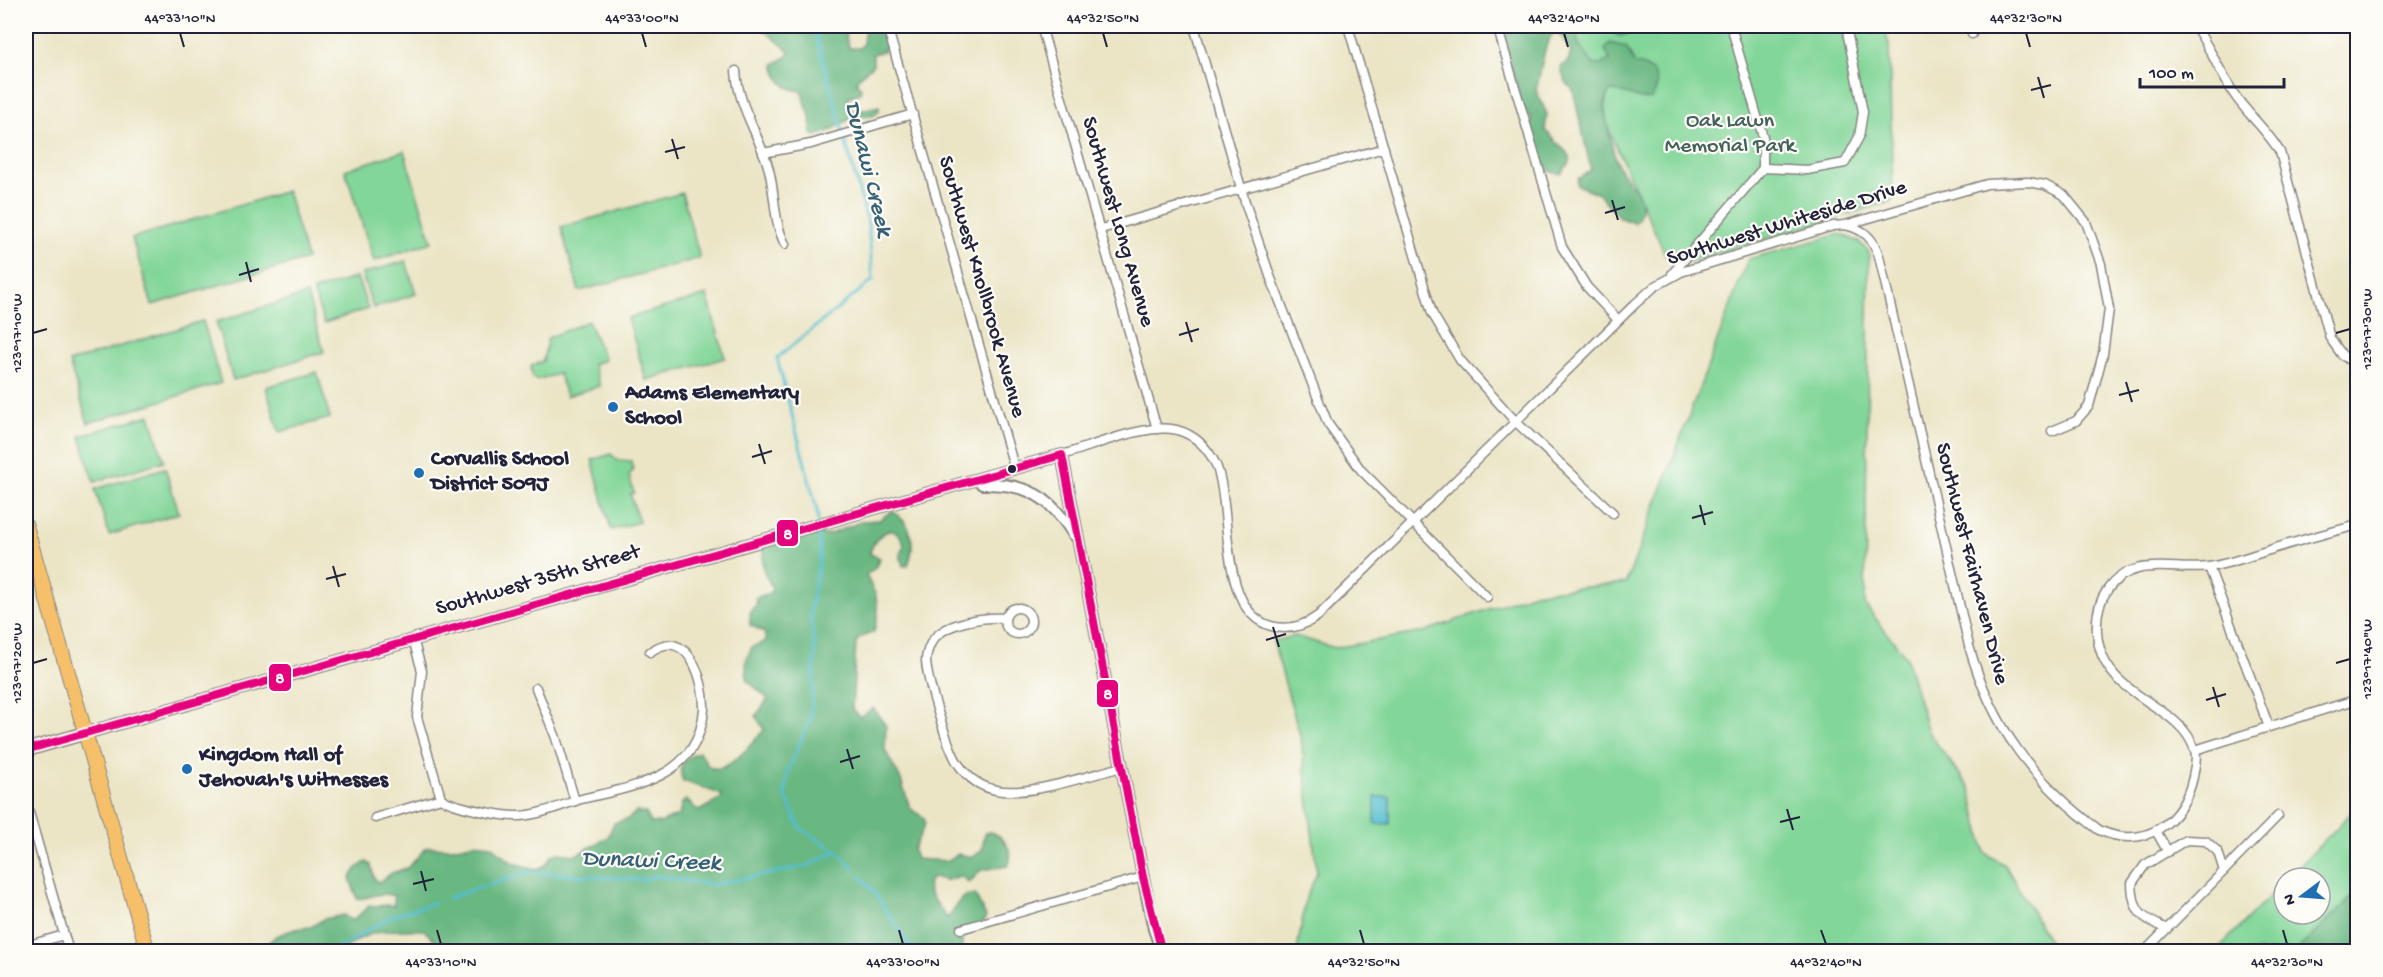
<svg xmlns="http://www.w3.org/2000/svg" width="2383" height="977" font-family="'Gochi Hand',sans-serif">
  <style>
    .green { fill: #82d699; stroke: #527c6a; stroke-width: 1.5 }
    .forest { fill: #69b781; stroke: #466c5e; stroke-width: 1.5 }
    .water { fill: #53becf; stroke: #3a7085; stroke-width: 1.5 }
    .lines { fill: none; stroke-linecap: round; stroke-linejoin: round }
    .stream { stroke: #53becf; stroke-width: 3 }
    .minor-casing { stroke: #868480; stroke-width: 11 }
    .tertiary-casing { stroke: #868480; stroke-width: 14 }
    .secondary-casing { stroke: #868480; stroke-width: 15 }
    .trunk-casing { stroke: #868480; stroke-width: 16 }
    .minor { stroke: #fff; stroke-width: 8 }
    .tertiary { stroke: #fff; stroke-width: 10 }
    .secondary { stroke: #fbe6c4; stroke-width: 12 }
    .trunk { stroke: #f6c06b; stroke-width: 14 }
    .bus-1-casing { stroke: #fdfcf7; stroke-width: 12 }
    .bus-1 { stroke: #e5007d; stroke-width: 8 }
    .ticks { fill: none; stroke: #22223b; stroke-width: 2 }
    .poi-dot { fill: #1f6fb2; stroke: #fdfcf7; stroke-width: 2 }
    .bus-dot { fill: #22223b; stroke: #fdfcf7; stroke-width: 2 }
    .labels { text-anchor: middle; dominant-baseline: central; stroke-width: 4.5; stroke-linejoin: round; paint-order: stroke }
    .park-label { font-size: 22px; fill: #44615c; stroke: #fdfcf7 }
    .street-label { font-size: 22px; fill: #22223b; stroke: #fdfcf7 }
    .poi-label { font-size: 22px; font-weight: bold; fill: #22223b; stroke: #fdfcf7; text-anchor: start }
    .water-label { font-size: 24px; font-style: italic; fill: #366076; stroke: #fdfcf7 }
    .line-badge { stroke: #fdfcf7; stroke-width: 2 }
    .badge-label { font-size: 16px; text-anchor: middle; font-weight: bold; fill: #fff }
    .neatline { fill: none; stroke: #22223b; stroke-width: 2 }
    .ticks-label { font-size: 15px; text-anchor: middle; fill: #22223b }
  </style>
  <rect width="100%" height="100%" fill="#fdfcf7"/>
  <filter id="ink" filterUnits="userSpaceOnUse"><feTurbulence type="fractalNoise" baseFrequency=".0167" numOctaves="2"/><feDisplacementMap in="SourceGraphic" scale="12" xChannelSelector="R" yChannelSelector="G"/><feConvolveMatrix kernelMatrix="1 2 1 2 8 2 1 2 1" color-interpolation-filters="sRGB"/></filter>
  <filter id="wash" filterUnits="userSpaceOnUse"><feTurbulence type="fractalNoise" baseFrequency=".008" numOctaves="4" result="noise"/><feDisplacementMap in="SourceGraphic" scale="24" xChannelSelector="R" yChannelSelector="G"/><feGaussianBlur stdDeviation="1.35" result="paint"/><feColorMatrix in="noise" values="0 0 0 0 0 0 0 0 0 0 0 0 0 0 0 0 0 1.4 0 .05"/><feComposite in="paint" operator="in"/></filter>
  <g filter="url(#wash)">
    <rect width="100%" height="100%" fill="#ebe5c6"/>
    <!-- green -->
    <g class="green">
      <polygon points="1572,26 1883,26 1889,44 1893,201 1691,261 1666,256 1607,126"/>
      <polygon points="404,151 432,242 374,261 345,170"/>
      <polygon points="287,191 307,259 152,305 132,238"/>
      <polygon points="682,193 700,258 579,291 561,227"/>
      <polygon points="1840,234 1859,242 1869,252 1865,605 1906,657 1928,732 1970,788 1985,853 2005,865 2055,951 1297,951 1306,898 1317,873 1301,739 1273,641 1295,636 1335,648 1423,632 1537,592 1626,583 1748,259"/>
      <polygon points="406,261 416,294 373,308 362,274"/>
      <polygon points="357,277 368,309 324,323 313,291"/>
      <polygon points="307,294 324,352 233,380 216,322"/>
      <polygon points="707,295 725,358 646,380 628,318"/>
      <polygon points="203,321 221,383 88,423 69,362"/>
      <polygon points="588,321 605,360 593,364 600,386 566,396 559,374 536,380 532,376 531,366 543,361 548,338"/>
      <polygon points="317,372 330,418 279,432 266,387"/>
      <polygon points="150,415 164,461 94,482 80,436"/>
      <polygon points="611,454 617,460 631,461 633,470 629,475 634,493 630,494 639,522 611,530 592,460"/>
      <polygon points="165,468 179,513 109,535 95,489"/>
      <polygon points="2357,807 2357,951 2215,952 2284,882 2284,914 2320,914 2320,878 2288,878"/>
    </g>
    <!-- forest -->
    <g class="forest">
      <path d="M759,26H843L849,48H860L863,44L865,26H884L889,41L883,51L873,54V65L857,79V84L861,88L860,93L849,97L848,102L853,112L879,106V111C872,120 865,114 856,117C841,121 835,132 814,136L811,132L810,116L801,91C784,89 778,81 774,64L788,56L789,51Z"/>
      <path d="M1504,26H1576L1578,43L1593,64L1599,65L1610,60L1605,49L1610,43L1626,47L1635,64C1655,66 1663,82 1651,99C1638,102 1625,90 1610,91C1608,95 1606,99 1605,104C1604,115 1614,157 1619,167C1629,187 1653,197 1635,223L1620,218L1599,194L1577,185L1578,179L1591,170L1573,90C1566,83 1562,77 1561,67L1568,61L1571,53L1563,38L1555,32C1543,40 1541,75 1536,90L1547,114L1545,130L1570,156V162L1561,174L1541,169L1528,128L1532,119L1522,107L1508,52Z"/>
      <polygon points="1603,26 1633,26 1629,33 1619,36"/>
      <path d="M892,511C913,524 916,544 908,565L903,566L900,554L904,545C897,518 873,535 870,554L880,558L875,568L866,575L876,596L878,614L874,632L859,638L856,643L852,709L860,717L873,708L886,726L885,750L901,780L910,808L924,818L925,824L913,850L916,859L947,861L958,854L973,857L982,850L985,833L990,832C1004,835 1015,852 1008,866L981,870L969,883C959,872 960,877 947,880C941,881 939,876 932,878L928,883L929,893L947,918C958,910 957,893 975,895L986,917L983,922L963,933L961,951H811L806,941C796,938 796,946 789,952L718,951L713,946L703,942L640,952H446L424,930C395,929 364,929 343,951L258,952L276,936L295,929L311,927L324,919L344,915L352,921L369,906L394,905V896C383,891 369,898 357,899L350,878L357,868L366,862L371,865L374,878L379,882L392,873L407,868L427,847L452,848L475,843L491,845L511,862L537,870L546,865L552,855L558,853L576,855L598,843L608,837L614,823L628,819L636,812L646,813L650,823H660L679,815L682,803L686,800L699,811L722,798L720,794L683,781C676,766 686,757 699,752C705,756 704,764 710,767C727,776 754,741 764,730L756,716L768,699L747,680L746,661L752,647L766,641L764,632L750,625V612L757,603L755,598L770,593L772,588L763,569V543L774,541L784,544L800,537L830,534L863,521L879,520Z"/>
      <polygon points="2357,892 2357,951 2296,951"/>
    </g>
    <!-- water -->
    <rect class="water" x="1375" y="797" width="15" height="27"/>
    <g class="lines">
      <!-- stream -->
      <g class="stream">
        <polyline points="812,26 814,28 868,223 873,280 777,358 817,510 818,522"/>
        <polyline points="837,851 854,869"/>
        <polyline points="861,877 874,892 914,952"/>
        <polyline points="448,898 529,872 644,880 655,876 712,885 807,866 837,851 800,828 785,795 788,770 811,717 815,652 810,613 820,555 818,528"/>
        <polyline points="332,952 392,916 434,903"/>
      </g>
    </g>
  </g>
  <g filter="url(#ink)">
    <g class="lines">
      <!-- minor casing -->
      <g class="minor-casing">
        <g id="minor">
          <polyline points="887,26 1015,470"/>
          <polyline points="1041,26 1157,429"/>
          <polyline points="1194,26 1246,205 1270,276 1328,424 1361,470 1487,597"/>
          <polyline points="1348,26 1432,313 1460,360 1515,421 1613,513"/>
          <polyline points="1497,26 1562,247 1587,287 1618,320"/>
          <polyline points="1970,26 1972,34"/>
          <path d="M2195,26C2210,48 2220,72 2234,94C2248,115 2267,130 2280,152L2330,338L2342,355L2358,366"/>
          <path d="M736,71C738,104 757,132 767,163C776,189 772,219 785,244"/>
          <polyline points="763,153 811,144 913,114"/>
          <polyline points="1763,168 1807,170 1845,163 1859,137 1863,112 1846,26"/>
          <path d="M1845,225C1864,229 1873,238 1879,256L1969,646C1992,727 2032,780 2099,830C2144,851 2183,823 2193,777C2194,768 2198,759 2195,750C2178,700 2101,699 2097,632C2096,617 2099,601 2108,589C2133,554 2174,572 2209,567C2233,563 2256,554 2279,547C2305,539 2331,532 2358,525"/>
          <polyline points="1101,229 1384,148"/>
          <polyline points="1672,274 1763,168 1763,137 1731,26"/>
          <path d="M1062,455C1091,447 1148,422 1177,430C1195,435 1208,448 1216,465C1233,506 1217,611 1271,626C1289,631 1304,626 1318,616L1635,304L1654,287L1681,272L1833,226L1845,225L1987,184L2028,182L2045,185L2064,195L2086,222L2101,264L2109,309L2103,354L2089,406L2076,421L2052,431"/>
          <polyline points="2209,567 2269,727"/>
          <circle cx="1018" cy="621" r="13"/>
          <path d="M1005,618C983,617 943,622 931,643C928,649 926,655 926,661C927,680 948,750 959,765C968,778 981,787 996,790C1028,797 1089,775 1122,767"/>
          <path d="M413,639L422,671L417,717L441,798C452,807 505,817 520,816C539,815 560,806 578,800C605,793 636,788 661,775C673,769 684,760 692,748C699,737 703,723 704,709C705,682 688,624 650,652"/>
          <polyline points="536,688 556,738 575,801"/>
          <polyline points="2195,750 2358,699"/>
          <polyline points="26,802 69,952"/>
          <polyline points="375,818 441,798"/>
          <polyline points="2156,831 2168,852"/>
          <polyline points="2224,871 2278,816"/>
          <polyline points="961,929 1143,877"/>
          <polyline points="26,946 64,935"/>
          <path d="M2144,952L2224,871L2218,852L2206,841L2186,840L2145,865L2132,883C2133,912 2140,917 2167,929"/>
        </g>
      </g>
      <!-- tertiary casing -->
      <g class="tertiary-casing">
        <g id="tertiary">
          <path d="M982,484C1027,483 1051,497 1074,535"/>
          <polyline points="86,733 1062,455 1143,877 1154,929 1162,952"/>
        </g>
      </g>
      <!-- secondary casing -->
      <g class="secondary-casing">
        <polyline id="secondary" points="26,750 86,733"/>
      </g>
      <!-- trunk casing -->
      <g class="trunk-casing">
        <polyline id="trunk" points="26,526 148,952"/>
      </g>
      <!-- minor -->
      <use href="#minor" class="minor"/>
      <!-- tertiary -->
      <use href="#tertiary" class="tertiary"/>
      <!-- secondary -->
      <use href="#secondary" class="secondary"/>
      <!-- trunk -->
      <use href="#trunk" class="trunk"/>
      <!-- bus-1 casing -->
      <g class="bus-1-casing">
        <polyline id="bus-1" points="26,750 1062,455 1143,877 1162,952"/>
      </g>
      <!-- bus-1 -->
      <use href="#bus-1" class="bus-1"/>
    </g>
  </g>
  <!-- ticks -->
  <path class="ticks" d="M180,33L184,47M642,33L646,47M1103,33L1107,47M1564,33L1568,47M2026,33L2030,47M2038,77L2044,98M2031,90L2051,85M672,139L678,159M665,152L685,147M1612,200L1618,220M1605,213L1625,207M246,262L251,282M239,275L259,269M1186,322L1192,342M33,333L47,329M2336,333L2350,329M1179,335L1199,329M2126,382L2132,402M2119,395L2139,390M759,444L765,464M752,457L772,451M1700,505L1705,525M1692,518L1713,512M333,566L339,587M326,579L346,574M1273,627L1279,647M1266,640L1286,634M33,663L47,659M2336,663L2350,659M2213,687L2219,707M2206,700L2226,694M847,749L853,769M840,762L860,756M1787,809L1793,830M1780,822L1800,817M421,871L426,891M413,884L434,879M437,930L441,944M899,930L903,944M1360,930L1364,944M1821,930L1826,944M2283,930L2287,944"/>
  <!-- markers -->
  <g class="poi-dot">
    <circle cx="613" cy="407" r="6"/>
    <circle cx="419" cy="473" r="6"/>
    <circle cx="187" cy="769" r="6"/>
  </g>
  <circle class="bus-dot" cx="1012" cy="469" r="5"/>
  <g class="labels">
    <!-- park labels -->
    <g class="park-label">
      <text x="1730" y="122">Oak Lawn<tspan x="1730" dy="25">Memorial Park</tspan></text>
    </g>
    <!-- street labels -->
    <g class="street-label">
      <text transform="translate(1117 222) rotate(74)">Southwest Long Avenue</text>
      <text transform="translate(1787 224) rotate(-17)">Southwest Whiteside Drive</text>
      <text transform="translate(981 287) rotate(74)">Southwest Knollbrook Avenue</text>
      <text transform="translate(1971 564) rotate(76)">Southwest Fairhaven Drive</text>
      <text transform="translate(538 581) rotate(-16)">Southwest 35th Street</text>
    </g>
    <!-- poi labels -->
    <g class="poi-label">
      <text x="625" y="394">Adams Elementary<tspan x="625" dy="25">School</tspan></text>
      <text x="431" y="460">Corvallis School<tspan x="431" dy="25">District 509J</tspan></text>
      <text x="199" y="756">Kingdom Hall of<tspan x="199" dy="25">Jehovah's Witnesses</tspan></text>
    </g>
    <!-- water labels -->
    <g class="water-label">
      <text transform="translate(867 169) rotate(76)">Dunawi Creek</text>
      <text transform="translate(651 862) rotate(2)">Dunawi Creek</text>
    </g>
  </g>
  <g class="line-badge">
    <rect x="776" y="519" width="23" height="28" rx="6" fill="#e5007d"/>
    <rect x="268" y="663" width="24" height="29" rx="6" fill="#e5007d"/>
    <rect x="1096" y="679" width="23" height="29" rx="6" fill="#e5007d"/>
  </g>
  <g class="badge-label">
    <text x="788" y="539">8</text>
    <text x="280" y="683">8</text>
    <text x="1108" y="699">8</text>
  </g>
  <!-- margin -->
  <rect width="2383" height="977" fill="none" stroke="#fdfcf7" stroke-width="66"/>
  <!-- north arrow -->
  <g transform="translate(2302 896) rotate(254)"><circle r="28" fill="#fdfcf7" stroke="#a5a5ac" stroke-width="1.5"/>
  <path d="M0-4.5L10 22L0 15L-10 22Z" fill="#1f6fb2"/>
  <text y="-9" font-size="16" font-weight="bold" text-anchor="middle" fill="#22223b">N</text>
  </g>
  <!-- scale -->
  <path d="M2140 78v9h144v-9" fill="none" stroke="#22223b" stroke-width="3"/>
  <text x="2149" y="78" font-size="18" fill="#22223b" stroke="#fdfcf7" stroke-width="4.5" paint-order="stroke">100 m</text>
  <rect x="33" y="33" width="2317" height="911" class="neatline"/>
  <g class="ticks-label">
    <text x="180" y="22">44°33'10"N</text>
    <text x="642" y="22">44°33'00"N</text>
    <text x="1103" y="22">44°32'50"N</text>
    <text x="1564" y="22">44°32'40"N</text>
    <text x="2026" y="22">44°32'30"N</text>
    <text transform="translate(2366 329) rotate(-90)" y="5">123°17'30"W</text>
    <text transform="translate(16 333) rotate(-90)" y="5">123°17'10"W</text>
    <text transform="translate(2366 659) rotate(-90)" y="5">123°17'40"W</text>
    <text transform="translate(16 663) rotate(-90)" y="5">123°17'20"W</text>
    <text x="441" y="966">44°33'10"N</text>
    <text x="903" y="966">44°33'00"N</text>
    <text x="1364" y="966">44°32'50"N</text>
    <text x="1826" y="966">44°32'40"N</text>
    <text x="2287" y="966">44°32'30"N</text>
  </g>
</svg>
